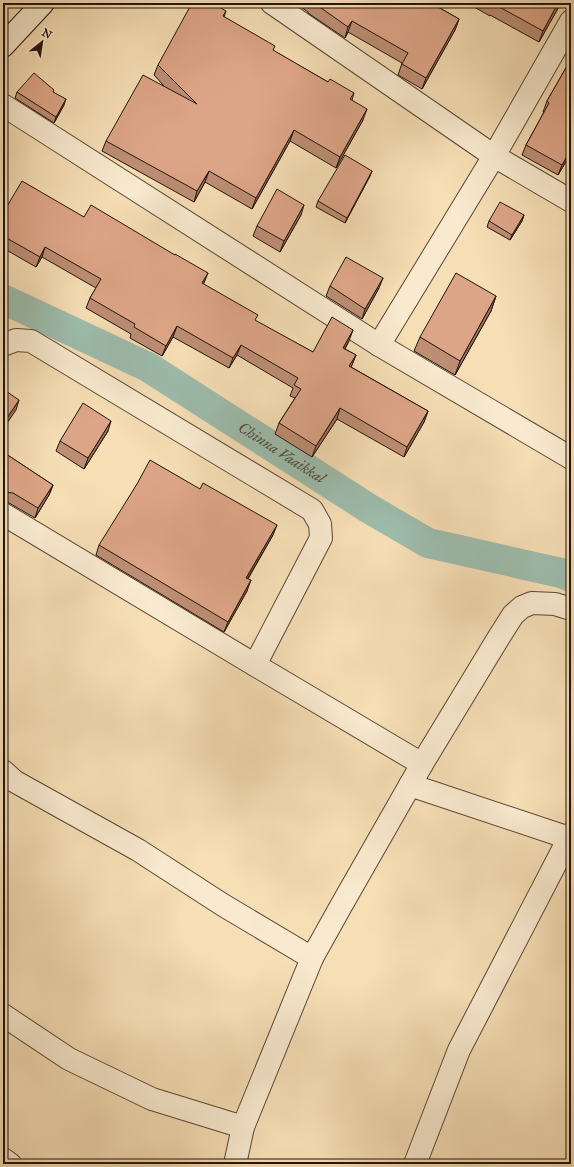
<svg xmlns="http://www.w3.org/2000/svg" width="574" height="1167" font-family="'IM FELL Great Primer',serif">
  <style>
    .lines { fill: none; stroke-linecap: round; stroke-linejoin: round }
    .canal { stroke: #9dbcac; stroke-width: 30 }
    .street-casing { stroke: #574635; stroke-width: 24 }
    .secondary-casing { stroke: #22130a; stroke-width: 24 }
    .street { stroke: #f9eacf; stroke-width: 22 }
    .secondary { stroke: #f9eacf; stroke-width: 22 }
    .wall { fill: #bd8e74; stroke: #22130a }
    .shaded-wall { fill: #9a745e; stroke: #22130a }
    .building { fill: #dca587; stroke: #22130a }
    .labels { text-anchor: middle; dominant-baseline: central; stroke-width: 3; stroke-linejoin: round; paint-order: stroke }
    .water-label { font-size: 15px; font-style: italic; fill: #4d4e43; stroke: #f9eacf }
  </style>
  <rect width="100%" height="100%" fill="#f6deb5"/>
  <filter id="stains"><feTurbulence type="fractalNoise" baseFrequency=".005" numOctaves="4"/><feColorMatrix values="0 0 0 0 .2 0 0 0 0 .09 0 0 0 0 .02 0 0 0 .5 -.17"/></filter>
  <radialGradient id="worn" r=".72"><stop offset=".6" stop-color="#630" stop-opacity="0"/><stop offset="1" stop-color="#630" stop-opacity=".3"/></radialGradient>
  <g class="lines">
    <!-- canal -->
    <path class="canal" id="s1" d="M3,299L148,367L368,508L428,543L561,573L571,577"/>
    <!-- street casing -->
    <g class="street-casing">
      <g id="street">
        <polyline points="272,3 494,156 571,201"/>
        <polyline points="3,105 379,345 571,458"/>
        <polyline points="3,345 16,340 31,341 312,510 320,524 321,538 255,665"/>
        <polyline points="379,345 494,156 571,21"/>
        <polyline points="3,514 255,665 422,764"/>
        <polyline points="3,771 14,781 138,850 223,905 312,958"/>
        <polyline points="410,785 569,838"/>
        <polyline points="3,1015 69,1059 152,1099 243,1127"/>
        <polyline points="3,1159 10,1164"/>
        <polyline points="235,1164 243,1127 312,958 341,906 422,764 499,637 513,615 522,607 532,603 555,604 571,609"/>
        <polyline points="415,1164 459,1050 571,834"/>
      </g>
    </g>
    <!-- secondary casing -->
    <g class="secondary-casing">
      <polyline id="secondary" points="3,46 43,3"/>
    </g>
    <!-- street -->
    <use href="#street" class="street"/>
    <!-- secondary -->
    <use href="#secondary" class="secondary"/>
  </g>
  <!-- wall -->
  <g class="wall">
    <polygon points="295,3 431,3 459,19 455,30 422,89 398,75 402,63 348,32 345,38 308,13 308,12"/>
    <polygon points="467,3 561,3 539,42 490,15 490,16"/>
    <polygon points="226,11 224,17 274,51 328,82 354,93 352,100 363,120 336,168 290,141 252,209 205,182 194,202 102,151 106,141 164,86 154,75 158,65"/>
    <polygon points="571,59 571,153 558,175 522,155 526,145 544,112 543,112 547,101"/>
    <polygon points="17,92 53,92 64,105 54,123 15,98"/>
    <polygon points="370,176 345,223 316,207 318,201"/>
    <polygon points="3,213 84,217 204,284 255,321 313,352 349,341 345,349 356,355 351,367 428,411 424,422 404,457 337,419 312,457 275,434 279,423 295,398 290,396 293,388 237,355 229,368 173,337 162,356 130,338 131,334 86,308 90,298 96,288 42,257 36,267 3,248"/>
    <polygon points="301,215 280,252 253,236 257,226"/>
    <polygon points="524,215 522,221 510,240 487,227 489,221"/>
    <polygon points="330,286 379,288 362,319 326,296"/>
    <polygon points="496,296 491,311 455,375 414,351 420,337"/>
    <polygon points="108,431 84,469 56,451 60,441"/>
    <polygon points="3,452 53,485 49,495 35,518 9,503 3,502"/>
    <polygon points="273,535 248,579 247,591 224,632 96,555 99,545"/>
  </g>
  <!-- shaded-wall -->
  <g class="shaded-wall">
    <polygon points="558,3 561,3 539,42 543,31"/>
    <polygon points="459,19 455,30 422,89 426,78"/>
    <polygon points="352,21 348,32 345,38 348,27"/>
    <polygon points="66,99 64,105 54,123 56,117"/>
    <polygon points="367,109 363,120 336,168 340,157"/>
    <polygon points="294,130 290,141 252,209 256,198"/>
    <polygon points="571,149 571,153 558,175 562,165"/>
    <polygon points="209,171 205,182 194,202 197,191"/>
    <polygon points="372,171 370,176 345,223 347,218"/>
    <polygon points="304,205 301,215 280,252 284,241"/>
    <polygon points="524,215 522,221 510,240 512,235"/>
    <polygon points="45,247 42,257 36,267 40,257"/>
    <polygon points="208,273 204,283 198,293 202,283"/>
    <polygon points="383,278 379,288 362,319 365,309"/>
    <polygon points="496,296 491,311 455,375 460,361"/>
    <polygon points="177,326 173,337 162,356 166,346"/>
    <polygon points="353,330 349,341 339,358 343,348"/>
    <polygon points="241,345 237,355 229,368 233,358"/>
    <polygon points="356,355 352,365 346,376 349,366"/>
    <polygon points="19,400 16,410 3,429 3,424"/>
    <polygon points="340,408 337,419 312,457 316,446"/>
    <polygon points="428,411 424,422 404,457 407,447"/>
    <polygon points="111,421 108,431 84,469 88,458"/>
    <polygon points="53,485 49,495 35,518 38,508"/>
    <polygon points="277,525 273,535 242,588 246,578"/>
    <polygon points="251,580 247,591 224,632 228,622"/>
  </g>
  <!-- building -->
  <g class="building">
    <polygon points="192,3 213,3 226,11 223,16 275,46 273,50 328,82 330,79 354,93 350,99 367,109 340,157 294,130 256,198 209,171 197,191 106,141 143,75 197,104 158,65"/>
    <polygon points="314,3 431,3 459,19 426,78 402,64 408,53 352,21 348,27"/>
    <polygon points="490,3 558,3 543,31 494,4 494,5"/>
    <polygon points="571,59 571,149 562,165 526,145 549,103 547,101"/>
    <polygon points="34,73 54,90 53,92 66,99 56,117 17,92"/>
    <polygon points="345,155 372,171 347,218 318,201"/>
    <polygon points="22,181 84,217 91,205 175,255 175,254 208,273 202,283 258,315 255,320 313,352 332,317 353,330 343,348 356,355 349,366 428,411 407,447 340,408 316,446 279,423 301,389 294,385 298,378 241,345 233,358 177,326 166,346 134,327 135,324 90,298 101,279 45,247 40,257 3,236 3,213"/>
    <polygon points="277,189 304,205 284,241 257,226"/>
    <polygon points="500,202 524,215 512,235 489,221"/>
    <polygon points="346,257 383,278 365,309 330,286"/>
    <polygon points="456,273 496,296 460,361 420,337"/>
    <polygon points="3,389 19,400 3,424"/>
    <polygon points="83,403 111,421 88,458 60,441"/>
    <polygon points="3,452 53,485 38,508 13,493 5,492 7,487 3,485"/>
    <polygon points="150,460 200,489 203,483 277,525 246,578 251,580 228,622 99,545 137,484"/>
  </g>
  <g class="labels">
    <!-- water labels -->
    <g class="water-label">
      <text stroke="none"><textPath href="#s1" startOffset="319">Chinna Vaaikkal</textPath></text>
    </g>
  </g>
  <!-- margin -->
  <rect width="574" height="1167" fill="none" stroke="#f6deb5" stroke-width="16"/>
  <rect x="4" y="4" width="566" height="1159" fill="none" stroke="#22130a" stroke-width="2"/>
  <rect x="8" y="8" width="558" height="1151" fill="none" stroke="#22130a"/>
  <!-- north arrow -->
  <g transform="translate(42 42) rotate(30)" stroke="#f9eacf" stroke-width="3" paint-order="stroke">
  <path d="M0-3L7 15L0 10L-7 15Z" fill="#22130a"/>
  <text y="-6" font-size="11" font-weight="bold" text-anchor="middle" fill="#22130a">N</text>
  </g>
  <rect width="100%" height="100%" filter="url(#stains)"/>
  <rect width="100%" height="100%" fill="url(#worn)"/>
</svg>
